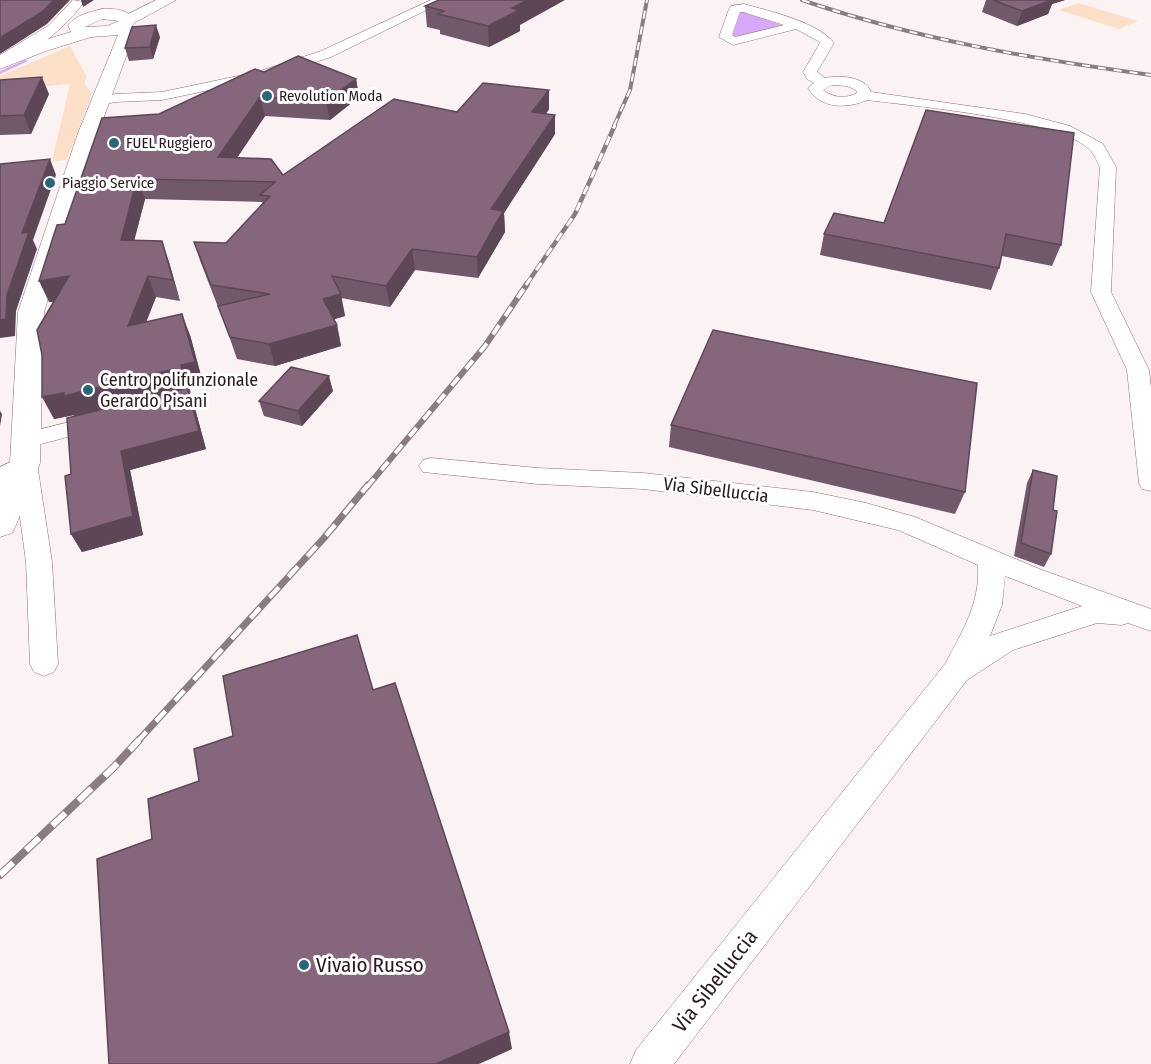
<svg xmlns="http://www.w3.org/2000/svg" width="1151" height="1064" font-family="'Fira Sans Condensed',sans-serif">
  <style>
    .green { fill: #fbdfc7 }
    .water { fill: #d7a8fc }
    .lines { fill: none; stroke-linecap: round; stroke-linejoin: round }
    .stream { fill: #d7a8fc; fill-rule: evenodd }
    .minor-casing { stroke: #926c73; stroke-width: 1 }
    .tertiary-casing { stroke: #926c73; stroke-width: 1 }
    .secondary-casing { stroke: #926c73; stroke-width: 1 }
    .minor { fill: #fff; fill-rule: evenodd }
    .tertiary { fill: #fff; fill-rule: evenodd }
    .secondary { fill: #fff; fill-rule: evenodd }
    .rail-far4-casing { stroke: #8a7d80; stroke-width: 4 }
    .rail-far3-casing { stroke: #8a7d80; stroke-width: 4.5 }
    .rail-far2-casing { stroke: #8a7d80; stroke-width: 6 }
    .rail-far1-casing { stroke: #8a7d80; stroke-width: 7 }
    .rail-casing { stroke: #8a7d80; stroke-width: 8 }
    .rail-far4 { stroke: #fff; stroke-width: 2; stroke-dasharray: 8; stroke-linecap: butt }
    .rail-far3 { stroke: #fff; stroke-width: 3; stroke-dasharray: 9; stroke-linecap: butt }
    .rail-far2 { stroke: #fff; stroke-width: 4; stroke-dasharray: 11; stroke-linecap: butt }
    .rail-far1 { stroke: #fff; stroke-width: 4.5; stroke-dasharray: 14; stroke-linecap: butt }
    .rail { stroke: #fff; stroke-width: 6; stroke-dasharray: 18; stroke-linecap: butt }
    .wall { fill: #72586b }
    .shaded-wall { fill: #5d4757 }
    .building { fill: #85667c; stroke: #5d4757; stroke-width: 1.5 }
    .poi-dot { fill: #27667b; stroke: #fff; stroke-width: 2 }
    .labels { text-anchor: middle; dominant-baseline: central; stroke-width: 6; stroke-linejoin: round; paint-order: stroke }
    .far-poi-label { font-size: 15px; fill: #29191d; stroke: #fff; text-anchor: start }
    .poi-label { font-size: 18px; fill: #29191d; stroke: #fff; text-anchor: start }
    .street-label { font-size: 18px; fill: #29191d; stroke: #fff }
    .near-poi-label { font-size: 21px; fill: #29191d; stroke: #fff; text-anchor: start }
    .near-street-label { font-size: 21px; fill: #29191d; stroke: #fff }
  </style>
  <rect width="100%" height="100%" fill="#fbf2f4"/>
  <!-- green -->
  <g class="green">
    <polygon points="1078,3 1138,21 1119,29 1059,10"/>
    <polygon points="70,46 86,75 85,85 92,93 67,160 52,161 70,84 0,90 0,76"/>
  </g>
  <!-- water -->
  <polygon class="water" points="739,10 784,26 731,39 728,38"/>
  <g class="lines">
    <!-- stream -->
    <polygon class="stream" points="25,60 28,61 0,74 0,71"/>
    <!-- minor casing -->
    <g class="minor-casing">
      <g id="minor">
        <path d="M73,0L84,2C65,28 32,56 0,64V55L48,26Z"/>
        <polygon points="431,0 447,0 331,57 267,78 162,100 115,102 102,105 95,101 97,98 115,94 162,92 257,72 321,51"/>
        <path d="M744,4C769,11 818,22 834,43L817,72L825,78C839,75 865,76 871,92L1025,114L1070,126L1103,144L1116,167L1111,292L1149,370L1151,388V491L1142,489L1139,483L1127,370L1091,292L1100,167C1097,162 1095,155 1091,151C1063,119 913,106 867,100C847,109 820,109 808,88L814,83L807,79L803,72L820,43L818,41L796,29L733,45L719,37L729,9L731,6ZM740,12H743L784,25L735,37L732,35ZM832,85L847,86L856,90L857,93C846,99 833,98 823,90Z"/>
        <polygon points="101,414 109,416 112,421 109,426 26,448 18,445 14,440 18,435"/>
        <polygon points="25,455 33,457 37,463 52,562 58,664 54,672 44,676 34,672 30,664 26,562 15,480 0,486 0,467"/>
        <path d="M431,458L538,468L643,473L813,492L866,503L915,517L1042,570L1151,609V631L1128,623L1122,625L1097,623L1013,650L967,680L674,1064H630L636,1050L945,664C963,630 980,604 978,565L898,530L813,510L643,489L538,484L423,472L419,466L423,460ZM1005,576L1082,606L990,636L1002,605Z"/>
      </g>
    </g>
    <!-- tertiary casing -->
    <g class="tertiary-casing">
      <polygon id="tertiary" points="156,0 176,0 134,23 128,25 120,20 122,17"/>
    </g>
    <!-- secondary casing -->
    <g class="secondary-casing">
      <path id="secondary" d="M102,9C115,8 128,10 136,20L132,26L134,35L98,133L44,312L40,463L16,525L12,533L0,537V486L10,463L18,312L78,133L118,35L91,37L46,51L0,69V58L34,43L71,32L68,25C76,15 90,12 102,9ZM102,19L119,21L107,26L85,27Z"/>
    </g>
    <!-- minor -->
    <use href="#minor" class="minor"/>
    <!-- tertiary -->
    <use href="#tertiary" class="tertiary"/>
    <!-- secondary -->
    <use href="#secondary" class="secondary"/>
    <!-- rail-far4 casing -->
    <g class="rail-far4-casing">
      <g id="rail-far4">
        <path d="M802,0C916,39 1032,59 1151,75"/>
        <polyline points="614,126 630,90 647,0"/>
      </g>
    </g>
    <!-- rail-far3 casing -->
    <g class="rail-far3-casing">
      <polyline id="rail-far3" points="526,285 575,214 615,125"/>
    </g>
    <!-- rail-far2 casing -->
    <g class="rail-far2-casing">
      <polyline id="rail-far2" points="367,487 485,346 527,284"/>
    </g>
    <!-- rail-far1 casing -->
    <g class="rail-far1-casing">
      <polyline id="rail-far1" points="137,742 324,538 368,485"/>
    </g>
    <!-- rail casing -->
    <g class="rail-casing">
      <polyline id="rail" points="0,875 114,767 139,740"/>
    </g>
    <!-- rail-far4 -->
    <use href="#rail-far4" class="rail-far4"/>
    <!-- rail-far3 -->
    <use href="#rail-far3" class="rail-far3"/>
    <!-- rail-far2 -->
    <use href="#rail-far2" class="rail-far2"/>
    <!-- rail-far1 -->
    <use href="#rail-far1" class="rail-far1"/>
    <!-- rail -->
    <use href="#rail" class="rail"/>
  </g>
  <!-- wall -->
  <g class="wall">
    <polygon points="986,0 1065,0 1052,4 1048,14 1017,26 982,12"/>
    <polygon points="425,6 520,25 520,31 489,47 440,34 440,30 427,27"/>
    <polygon points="160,37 153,59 129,61 125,48"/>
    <polygon points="264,72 356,79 359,97 330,120 265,116 237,158 283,175 457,112 549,90 549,109 546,114 555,115 555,134 504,213 505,232 478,278 415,270 390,307 341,298 345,316 334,319 337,325 341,346 275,366 237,359 219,307 218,307 201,263 194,242 226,243 263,204 262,202 145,199 134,240 169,262 180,301 156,297 146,322 190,335 203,383 189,387 191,393 189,392 194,405 206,449 130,470 143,535 82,552 71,534 71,474 74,417 74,415 54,419 54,302 49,302 65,224 159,114"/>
    <polygon points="0,80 49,94 31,134 0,135"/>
    <polygon points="926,110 1061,245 1052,266 1002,256 999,268 991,290 820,255 824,234 884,223"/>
    <polygon points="333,391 302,426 264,416 259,401"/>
    <polygon points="671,425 965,492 955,514 669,447"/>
    <polygon points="1033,470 1053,510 1051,554 1044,567 1014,556 1027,483"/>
  </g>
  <!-- shaded-wall -->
  <g class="shaded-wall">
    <polygon points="54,0 70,0 47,24 0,54 0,38"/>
    <polygon points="81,0 94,0 83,7"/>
    <polygon points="527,0 565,0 520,25 520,31 489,47 488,26 512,8"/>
    <polygon points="1036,0 1065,0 1052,4 1048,14 1017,26 1022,11"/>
    <polygon points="156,25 160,37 153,59 150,47"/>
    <polygon points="42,77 49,94 31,134 24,115"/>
    <polygon points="356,79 359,97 330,120 326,101"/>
    <polygon points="549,90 549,109 533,131 532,112"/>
    <polygon points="260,97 265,116 224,177 218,157"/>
    <polygon points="555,115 555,134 504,213 505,232 478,278 477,257 491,209"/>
    <polygon points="50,159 56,175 33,240 37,249 16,311 15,336 0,338 0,320 7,295 22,233"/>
    <polygon points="137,179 145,199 129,261 121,240"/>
    <polygon points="162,241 169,262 180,301 173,280"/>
    <polygon points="412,249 415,270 390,307 386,286"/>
    <polygon points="69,276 78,297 49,302 39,281"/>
    <polygon points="148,276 156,297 136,348 128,326"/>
    <polygon points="341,294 345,316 328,321 323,299"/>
    <polygon points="182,314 190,335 203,383 189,387 191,393 181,365"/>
    <polygon points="337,325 341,346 275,366 269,344"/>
    <polygon points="174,369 182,391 75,418 74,415 54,419 42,397"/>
    <polygon points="329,376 333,391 302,426 298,411"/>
    <polygon points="187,386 194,405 206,449 130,470 143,535 82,552 71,534 121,451"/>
    <polygon points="0,411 2,414 0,426"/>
    <polygon points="509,1032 512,1049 479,1064 436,1064"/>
  </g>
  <!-- building -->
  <g class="building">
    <polygon points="0,0 54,0 42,12 0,38"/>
    <polygon points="439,0 527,0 512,8 519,10 488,26 438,14 444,11 425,6"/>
    <polygon points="993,0 1052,0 1022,11"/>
    <polygon points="156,25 150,47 125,48 132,27"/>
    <polygon points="298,56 356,79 326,101 260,97 218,157 271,159 283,175 394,99 457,112 483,83 549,90 532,112 555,115 491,209 503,211 477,257 412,249 386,286 332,276 341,294 323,299 337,325 269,344 230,337 218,306 270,294 211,285 194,242 226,243 270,196 260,195 275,182 137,179 121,240 162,241 173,280 148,276 128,326 182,314 195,362 181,365 182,371 174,369 64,396 64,393 42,397 42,355 37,330 69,276 39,281 57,225 65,224 102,118 159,114 255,69 264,72"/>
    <polygon points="42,77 24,115 0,116 0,80"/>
    <polygon points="926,110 1074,133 1061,245 1006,234 999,268 824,234 834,213 884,223"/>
    <polygon points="50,159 22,233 29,232 7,295 6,319 0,320 0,164"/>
    <polygon points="713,330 977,383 965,492 671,425"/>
    <polygon points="291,367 329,376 298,411 259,401"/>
    <polygon points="187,386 199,431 121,451 133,516 71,534 65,476 71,474 67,418 184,389"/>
    <polygon points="1033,470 1057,476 1053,510 1057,511 1051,554 1021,543"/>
    <polygon points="357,635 373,690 395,683 509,1032 436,1064 109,1064 97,859 152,839 148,799 199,781 194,749 233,736 223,676"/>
  </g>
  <!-- markers -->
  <g class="poi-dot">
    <circle cx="267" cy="96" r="6"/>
    <circle cx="114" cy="143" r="6"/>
    <circle cx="50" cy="183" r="6"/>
    <circle cx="88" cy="390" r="6"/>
    <circle cx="304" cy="965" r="6"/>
  </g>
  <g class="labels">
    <!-- far-poi labels -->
    <g class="far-poi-label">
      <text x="279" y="96">Revolution Moda</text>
      <text x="126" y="143">FUEL Ruggiero</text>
      <text x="62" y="183">Piaggio Service</text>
    </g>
    <!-- poi labels -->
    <g class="poi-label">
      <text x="100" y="380">Centro polifunzionale<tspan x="100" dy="21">Gerardo Pisani</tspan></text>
    </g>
    <!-- street labels -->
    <g class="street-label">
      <text transform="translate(716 490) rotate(7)">Via Sibelluccia</text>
    </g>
    <!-- near-poi labels -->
    <g class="near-poi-label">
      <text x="316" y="965">Vivaio Russo</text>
    </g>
    <!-- near-street labels -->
    <g class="near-street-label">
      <text transform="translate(715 981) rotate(-52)">Via Sibelluccia</text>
    </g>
  </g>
</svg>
